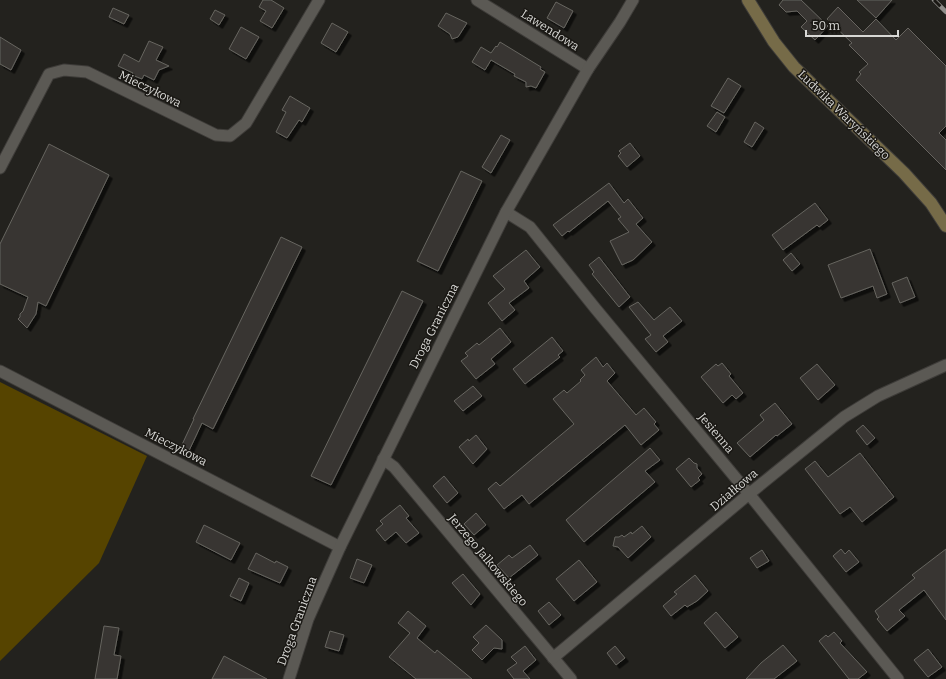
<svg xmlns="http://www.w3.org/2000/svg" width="946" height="679" font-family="Bitter,serif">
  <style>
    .green { fill: #564400 }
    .building { fill: #373631; stroke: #676560; filter: url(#shadow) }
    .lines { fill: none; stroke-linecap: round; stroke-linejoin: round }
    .street-casing { stroke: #3e3c39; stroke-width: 13 }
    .secondary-casing { stroke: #3e3c39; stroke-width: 14 }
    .street { stroke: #5b5954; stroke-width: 11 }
    .secondary { stroke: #766b48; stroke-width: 12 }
    .rail-casing { stroke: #8f8e8b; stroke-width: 4.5 }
    .rail { stroke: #1a1814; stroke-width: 3; stroke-dasharray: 9; stroke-linecap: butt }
    .labels { text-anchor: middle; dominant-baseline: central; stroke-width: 3; stroke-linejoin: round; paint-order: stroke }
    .street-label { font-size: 12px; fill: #d8d8d5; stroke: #1a1814 }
  </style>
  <defs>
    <filter id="shadow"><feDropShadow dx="3.5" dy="3.5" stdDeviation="0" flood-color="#0009"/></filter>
  </defs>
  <rect width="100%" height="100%" fill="#23221e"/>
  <!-- green -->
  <polygon class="green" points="0,382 147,456 99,563 0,661"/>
  <!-- building -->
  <g class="building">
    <polygon points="263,0 271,0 284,8 272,28 260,21 266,11 259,7"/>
    <polygon points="783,0 801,0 828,26 815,40 801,27 807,21 797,11 786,12 779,5"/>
    <polygon points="857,0 892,0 876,18"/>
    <polygon points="556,2 573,11 564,28 547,18"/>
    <polygon points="838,7 863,32 876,19 896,40 908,28 946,66 946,126 939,133 946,140 946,170 856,80 861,74 859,72 868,64 849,45 852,43 827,19"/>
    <polygon points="113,8 129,15 124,24 109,17"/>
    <polygon points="215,10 225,15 219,25 210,19"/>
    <polygon points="446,13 467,23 458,37 452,39 450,34 438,26"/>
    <polygon points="332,23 348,32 336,52 321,43"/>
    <polygon points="241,27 259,37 246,59 229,49"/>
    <polygon points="0,37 21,50 11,70 0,64"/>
    <polygon points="149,41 163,47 156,60 169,66 159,70 154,80 144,75 142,79 132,75 133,73 118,66 124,54 139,62"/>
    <polygon points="500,42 541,67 540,69 545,72 536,88 531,86 526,87 526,82 514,76 515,74 491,60 485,70 472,62 481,47 491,53 496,46 497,47"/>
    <polygon points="728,78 741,86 724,113 711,106"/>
    <polygon points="290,96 310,108 302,122 299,120 287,138 276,132 286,112 282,110"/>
    <polygon points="717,112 725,117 716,132 707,126"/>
    <polygon points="755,122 764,128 752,147 744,142"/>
    <polygon points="501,135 510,140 491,173 482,167"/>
    <polygon points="630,143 640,156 627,167 618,156 621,153 619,151"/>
    <polygon points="49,144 109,175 46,306 38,302 36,314 27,328 18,319 20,317 20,314 23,311 28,297 0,284 0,244"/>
    <polygon points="461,171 482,181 438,271 417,261"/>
    <polygon points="609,183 624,203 628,199 643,218 636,224 652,242 633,260 622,265 610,241 629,232 618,219 621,217 608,201 569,232 568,231 562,236 553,225"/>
    <polygon points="815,203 828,220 819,227 817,225 783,250 772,235"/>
    <polygon points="281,237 302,247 213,429 202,423 187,455 179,451 194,419 193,419"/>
    <polygon points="870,249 887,294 877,298 873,286 841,298 828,265"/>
    <polygon points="526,250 540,267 524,281 529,288 509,303 515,310 502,321 488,303 505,289 493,276"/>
    <polygon points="791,253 800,264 792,271 783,260"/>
    <polygon points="599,257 630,297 619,307 592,274 594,272 589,265"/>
    <polygon points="907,277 915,297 900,303 892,283"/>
    <polygon points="402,291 423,301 331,485 311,476"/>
    <polygon points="638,302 654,320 670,307 682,321 663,336 668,342 656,352 645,339 651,335 629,307"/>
    <polygon points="500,328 511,342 491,359 495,364 476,379 461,361 468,356 465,353 477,343 479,345"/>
    <polygon points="552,337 563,351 558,355 560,357 525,384 513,369"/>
    <polygon points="596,357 603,367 607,363 615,373 607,381 636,415 644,408 656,422 654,424 659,430 641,445 625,425 529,504 522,495 504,509 488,489 496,482 500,486 574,424 553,399 564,390 567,393 581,381 580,380 585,375 581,370"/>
    <polygon points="722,363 731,374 729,376 743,393 736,399 732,395 723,403 701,377 716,364 718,366"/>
    <polygon points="817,364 835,385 818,400 800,378"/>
    <polygon points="473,386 482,396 463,411 454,401"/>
    <polygon points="775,403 792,424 777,436 776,435 750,457 737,443 764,420 760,415"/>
    <polygon points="863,425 875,438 867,445 856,431"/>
    <polygon points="476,435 487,449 473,464 459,447 468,439 469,441"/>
    <polygon points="650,448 660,460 645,471 655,482 584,542 566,520"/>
    <polygon points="860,453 894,497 862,522 850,507 840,514 805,469 815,461 828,477"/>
    <polygon points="689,458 694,463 697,464 697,468 702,474 698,478 700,480 691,487 676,469"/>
    <polygon points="444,476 458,493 447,503 433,486"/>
    <polygon points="400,505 409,516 406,518 419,533 406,543 396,532 385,541 376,530 383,524 380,521"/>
    <polygon points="476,513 486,525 474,535 464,524"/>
    <polygon points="204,525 240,543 231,560 196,542"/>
    <polygon points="642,526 651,537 628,558 618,547 613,546 615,537 619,537 622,535 624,537 631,532 632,534"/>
    <polygon points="530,545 538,555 509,578 497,565 509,555 512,558"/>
    <polygon points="841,549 845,554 849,550 859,562 846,572 833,556"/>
    <polygon points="946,549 946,620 924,590 899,610 905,616 887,631 877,619 879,617 875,611 915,578 912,575"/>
    <polygon points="762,550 769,561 757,568 750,558"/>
    <polygon points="256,553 275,563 276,561 288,567 280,583 248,569"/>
    <polygon points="357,559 372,565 364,583 350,578"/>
    <polygon points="579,560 597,582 574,601 556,579"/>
    <polygon points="463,574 480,594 471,605 452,583"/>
    <polygon points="695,575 708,591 697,601 687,607 685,605 671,616 663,606 677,594 674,592"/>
    <polygon points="239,578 249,583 241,601 230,596"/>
    <polygon points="549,602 561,615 549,625 538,611"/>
    <polygon points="408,611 426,626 417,638 435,653 437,650 472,679 416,679 389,657 410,633 398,623"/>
    <polygon points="716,612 738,637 725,648 704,623"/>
    <polygon points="486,625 502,640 502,649 494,648 482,660 472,650 479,643 473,637"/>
    <polygon points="104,626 119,628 114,655 121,656 117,679 95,679"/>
    <polygon points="330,631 344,635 339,651 325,647"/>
    <polygon points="834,632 842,641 840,643 867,672 858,679 849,679 819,641 826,635 828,637"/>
    <polygon points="783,645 797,661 774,679 746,679 761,663"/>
    <polygon points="525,646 536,660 523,671 530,679 514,679 507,670 517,663 511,657"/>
    <polygon points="615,646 625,658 616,665 607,653"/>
    <polygon points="928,649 942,667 928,677 914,660"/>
    <polygon points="224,656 267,679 212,679"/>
  </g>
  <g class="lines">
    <!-- street casing -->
    <g class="street-casing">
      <g id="street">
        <polyline points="477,0 588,69"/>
        <polyline points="0,168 49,74 64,70 87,72 216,135 230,136 246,123 319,0"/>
        <polyline points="506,212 530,227 595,308 749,494 898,679"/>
        <polyline points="0,371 340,547"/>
        <polyline points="383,459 394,467 571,679"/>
        <polyline points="553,658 749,494 844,417 878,396 946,365"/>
        <polyline points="289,679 308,619 340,547 506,212 588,69 620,22 633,0"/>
      </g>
    </g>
    <!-- secondary casing -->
    <g class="secondary-casing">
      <polyline id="secondary" points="748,0 774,42 794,67 904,173 931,203 946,226"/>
    </g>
    <!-- street -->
    <use href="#street" class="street"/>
    <!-- secondary -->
    <use href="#secondary" class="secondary"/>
    <!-- rail casing -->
    <g class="rail-casing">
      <polyline id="rail" points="934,0 946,12"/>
    </g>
    <!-- rail -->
    <use href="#rail" class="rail"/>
  </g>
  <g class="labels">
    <!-- street labels -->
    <g class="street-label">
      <text transform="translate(550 30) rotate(32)">Lawendowa</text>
      <text transform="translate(150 89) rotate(26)">Mieczykowa</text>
      <text transform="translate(844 115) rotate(44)">Ludwika Waryńskiego</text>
      <text transform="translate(434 326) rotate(-63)">Droga Graniczna</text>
      <text transform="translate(716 433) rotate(50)">Jesienna</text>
      <text transform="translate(176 447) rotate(27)">Mieczykowa</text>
      <text transform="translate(734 490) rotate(-40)">Działkowa</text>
      <text transform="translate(488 560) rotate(50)">Jerzego Jalkowskiego</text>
      <text transform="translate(297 621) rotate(-70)">Droga Graniczna</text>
    </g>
  </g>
  <!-- scale -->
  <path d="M806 30v6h92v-6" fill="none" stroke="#d8d8d5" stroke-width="2"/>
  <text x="812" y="30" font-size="12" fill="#d8d8d5" stroke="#1a1814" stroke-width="3" paint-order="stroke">50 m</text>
</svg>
